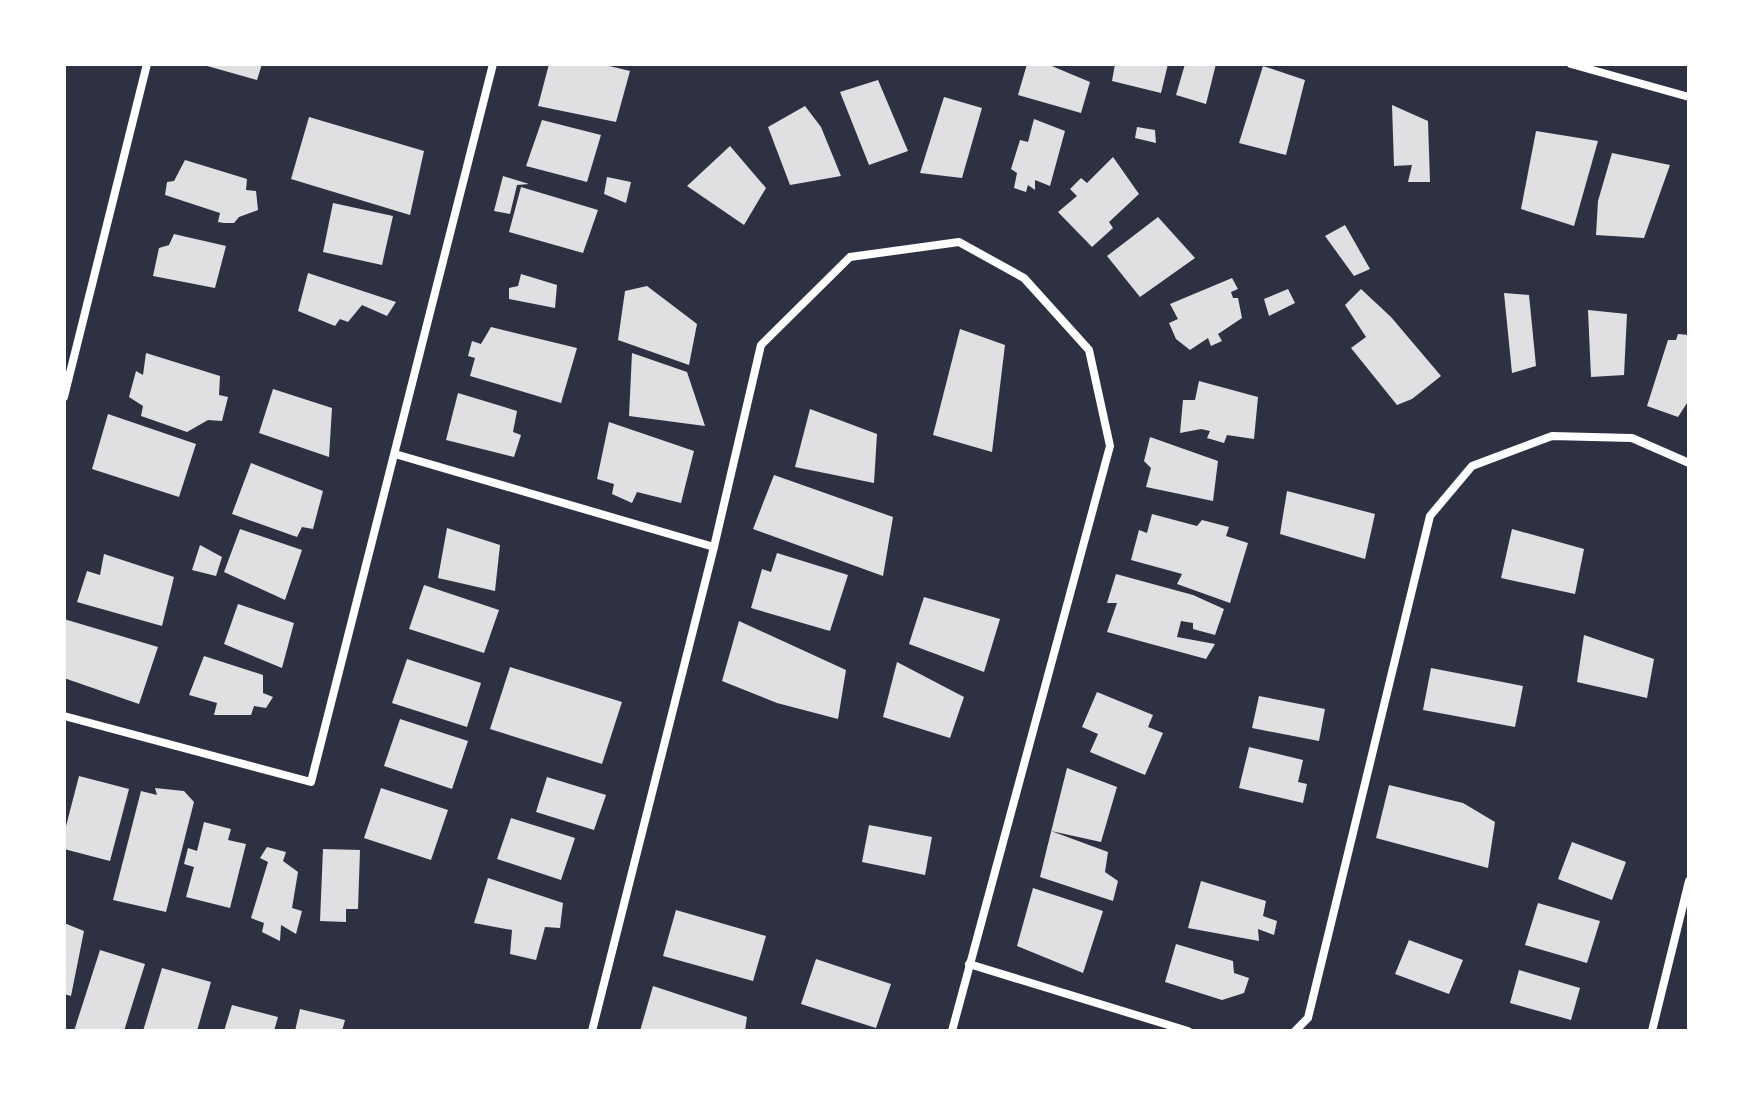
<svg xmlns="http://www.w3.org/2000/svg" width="1753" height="1095" font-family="Commissioner,sans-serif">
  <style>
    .building { fill: #e0e0e3 }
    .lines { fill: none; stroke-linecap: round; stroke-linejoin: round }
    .minor { stroke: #fff; stroke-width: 8 }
  </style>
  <rect width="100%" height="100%" fill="#2d3142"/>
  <!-- building -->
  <g class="building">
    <polygon points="200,64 262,64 257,80"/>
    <polygon points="549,64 601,64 630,71 616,122 538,106"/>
    <polygon points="1027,64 1047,64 1090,82 1081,113 1018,95"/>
    <polygon points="1115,64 1168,64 1161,93 1112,81"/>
    <polygon points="1185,64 1216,64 1206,104 1176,95"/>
    <polygon points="1263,66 1305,80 1286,155 1239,143"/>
    <polygon points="878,80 908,151 869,165 840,92"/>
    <polygon points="944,97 982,108 962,178 920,173"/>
    <polygon points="1392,105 1428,121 1430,182 1408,182 1412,165 1394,166"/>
    <polygon points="805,106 821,127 841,176 790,185 768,127"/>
    <polygon points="309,117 424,151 410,215 291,179"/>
    <polygon points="1034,119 1065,131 1050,186 1035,180 1035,190 1028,185 1026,192 1014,188 1017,173 1011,169 1020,140 1028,142"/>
    <polygon points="542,120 601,135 587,182 526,166"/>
    <polygon points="1137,127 1155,130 1156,143 1135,138"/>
    <polygon points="1536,131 1598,141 1574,226 1521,209"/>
    <polygon points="730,146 766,188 744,225 687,186"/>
    <polygon points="1612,153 1670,165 1644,238 1596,235 1598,201"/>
    <polygon points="1113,157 1139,194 1109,222 1113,228 1092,247 1058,212 1077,196 1070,189 1081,178 1087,183"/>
    <polygon points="185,160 247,179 246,190 256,191 258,210 239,217 234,223 224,223 218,222 220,213 165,195 167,182 174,181"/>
    <polygon points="503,176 529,184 517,185 510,214 494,211"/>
    <polygon points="607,177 631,182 626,203 604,194"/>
    <polygon points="521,187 598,210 583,253 509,232"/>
    <polygon points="333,203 393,216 382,265 323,252"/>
    <polygon points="1158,217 1195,258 1140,297 1107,256"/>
    <polygon points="1345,225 1370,269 1354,276 1325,236"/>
    <polygon points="174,234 226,246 215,288 153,276 159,248 169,245"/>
    <polygon points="308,273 396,302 387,316 362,305 348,322 340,319 335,326 298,311"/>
    <polygon points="521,274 557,285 555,308 509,299 509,288 518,286"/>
    <polygon points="1232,278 1238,289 1231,292 1233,298 1238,298 1242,318 1218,334 1222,341 1211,346 1208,338 1190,350 1176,339 1169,323 1178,319 1170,304"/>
    <polygon points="647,286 697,324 689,365 618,340 625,291"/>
    <polygon points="1288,289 1295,303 1269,316 1264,299"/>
    <polygon points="1361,289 1391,317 1441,376 1412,399 1397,405 1351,348 1366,337 1345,305"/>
    <polygon points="1504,293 1529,295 1536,366 1512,373"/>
    <polygon points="1588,310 1627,314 1624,375 1591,377"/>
    <polygon points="491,327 577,348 561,403 470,376 475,358 468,356 472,341 481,344"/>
    <polygon points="960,329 1005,345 992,452 933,435"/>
    <polygon points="1678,334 1689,335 1689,400 1678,417 1647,406 1668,340 1676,340"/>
    <polygon points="146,353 220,376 219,395 228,397 222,421 208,420 187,432 141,416 143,406 129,397 136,371 143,375"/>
    <polygon points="632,353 687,372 705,426 629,416"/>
    <polygon points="1199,381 1258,397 1254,439 1227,435 1224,443 1207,438 1210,431 1201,429 1180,433 1183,400 1195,400"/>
    <polygon points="273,389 332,408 329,457 259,433"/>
    <polygon points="458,393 517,411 513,432 521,435 514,457 446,440"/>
    <polygon points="810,409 877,434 874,483 795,467"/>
    <polygon points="108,414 196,444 179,497 92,469"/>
    <polygon points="609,422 694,451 681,503 637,492 632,503 612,494 614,484 597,479"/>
    <polygon points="1150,437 1218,461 1213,501 1146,487 1151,468 1144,461"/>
    <polygon points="251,463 323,491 313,529 302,527 297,537 232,514"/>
    <polygon points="774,475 893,517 883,576 753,529"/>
    <polygon points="1287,491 1375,514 1365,559 1280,534"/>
    <polygon points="1152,514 1197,526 1202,520 1229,527 1226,536 1248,543 1230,603 1177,584 1182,574 1131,560 1139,530 1147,533"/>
    <polygon points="447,528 500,545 495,591 438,578"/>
    <polygon points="240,529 302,550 285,600 224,572"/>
    <polygon points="1512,529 1584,549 1575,594 1501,578"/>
    <polygon points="200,545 222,557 216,576 192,570"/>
    <polygon points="777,553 848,575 830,631 751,608 762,569 771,572"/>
    <polygon points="104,554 174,577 162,626 77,602 87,571 100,575"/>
    <polygon points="1116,574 1193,595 1224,609 1215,635 1193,629 1193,623 1181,621 1177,637 1215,644 1206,659 1107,632 1117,603 1107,603"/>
    <polygon points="424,585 499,610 484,653 409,629"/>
    <polygon points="924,597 1000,619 984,672 909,644"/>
    <polygon points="238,604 294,623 282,668 224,644"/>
    <polygon points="64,619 158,647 139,704 64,678"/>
    <polygon points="739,621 846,670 838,719 777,703 722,681"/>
    <polygon points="1584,635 1654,659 1647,698 1577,682"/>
    <polygon points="204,656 263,675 263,693 273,697 266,708 254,706 251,715 214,715 217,703 189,695"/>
    <polygon points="407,659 481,683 467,727 392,703"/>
    <polygon points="897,662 964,697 950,738 883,717"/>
    <polygon points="510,667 622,702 602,764 490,729"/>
    <polygon points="1431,668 1523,686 1515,727 1423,710"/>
    <polygon points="1097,692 1153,715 1148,727 1163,733 1145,775 1090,752 1098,734 1082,727"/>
    <polygon points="1259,696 1325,709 1319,741 1252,728"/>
    <polygon points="400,719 468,741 452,789 384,766"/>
    <polygon points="1249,747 1303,760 1298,782 1307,784 1303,803 1239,788"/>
    <polygon points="1067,768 1117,787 1101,842 1051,831 1108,852 1105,872 1118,881 1113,901 1040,877 1047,848"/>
    <polygon points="79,776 129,789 110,861 64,849 64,834"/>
    <polygon points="547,777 606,795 594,830 536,812"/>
    <polygon points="1389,785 1463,803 1495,822 1488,868 1376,838"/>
    <polygon points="155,788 184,791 194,802 166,912 113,900 141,791 157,795"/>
    <polygon points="381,788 448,810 431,860 364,838"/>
    <polygon points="511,818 575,838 561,880 497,859"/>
    <polygon points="204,822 231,829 228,840 246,844 230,908 186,897 194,867 184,864 188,848 197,851"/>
    <polygon points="869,825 932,837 925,875 862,862"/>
    <polygon points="1572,842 1626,862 1612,900 1558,879"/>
    <polygon points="267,847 286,852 283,861 298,872 292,908 302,911 296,934 281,925 280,941 262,932 264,923 251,918 268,862 260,858"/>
    <polygon points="323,849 360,850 358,909 346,909 346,922 320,921"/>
    <polygon points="488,878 563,903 560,928 545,927 536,960 510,954 512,930 474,923"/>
    <polygon points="1201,881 1266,901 1263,916 1277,921 1274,935 1258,929 1259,941 1188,928"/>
    <polygon points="1033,888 1103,911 1083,973 1017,946"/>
    <polygon points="1538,903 1600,921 1587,963 1525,945"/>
    <polygon points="676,910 766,936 753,981 663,956"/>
    <polygon points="64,923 84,931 71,996 64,994"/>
    <polygon points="1409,940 1463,960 1449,994 1395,974"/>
    <polygon points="1176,944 1233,961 1234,973 1249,978 1244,993 1222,1000 1165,982"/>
    <polygon points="100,950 145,964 124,1031 74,1031"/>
    <polygon points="816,959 891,984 876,1028 801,1004"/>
    <polygon points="162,968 211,982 197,1031 143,1031"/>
    <polygon points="1519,970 1580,988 1571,1020 1510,1003"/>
    <polygon points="653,986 747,1017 745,1031 640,1031"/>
    <polygon points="232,1005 278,1017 274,1031 224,1031"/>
    <polygon points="300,1009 345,1020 342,1031 295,1031"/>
  </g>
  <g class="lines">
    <!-- minor -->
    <g class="minor">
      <polyline points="1571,64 1689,97"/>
      <polyline points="64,397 147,64"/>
      <polyline points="395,454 714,547"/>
      <polyline points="64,716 311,782 493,64"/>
      <polyline points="969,964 1188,1031"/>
      <polyline points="592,1031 714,547 761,345 850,257 959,242 1024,278 1089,350 1110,446 952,1031"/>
      <polyline points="1295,1031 1308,1018 1430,516 1472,466 1552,436 1632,438 1689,463"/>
      <polyline points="1652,1031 1689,881"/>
    </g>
  </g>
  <!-- border -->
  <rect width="1753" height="1095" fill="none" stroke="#ffffff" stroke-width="132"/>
</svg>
